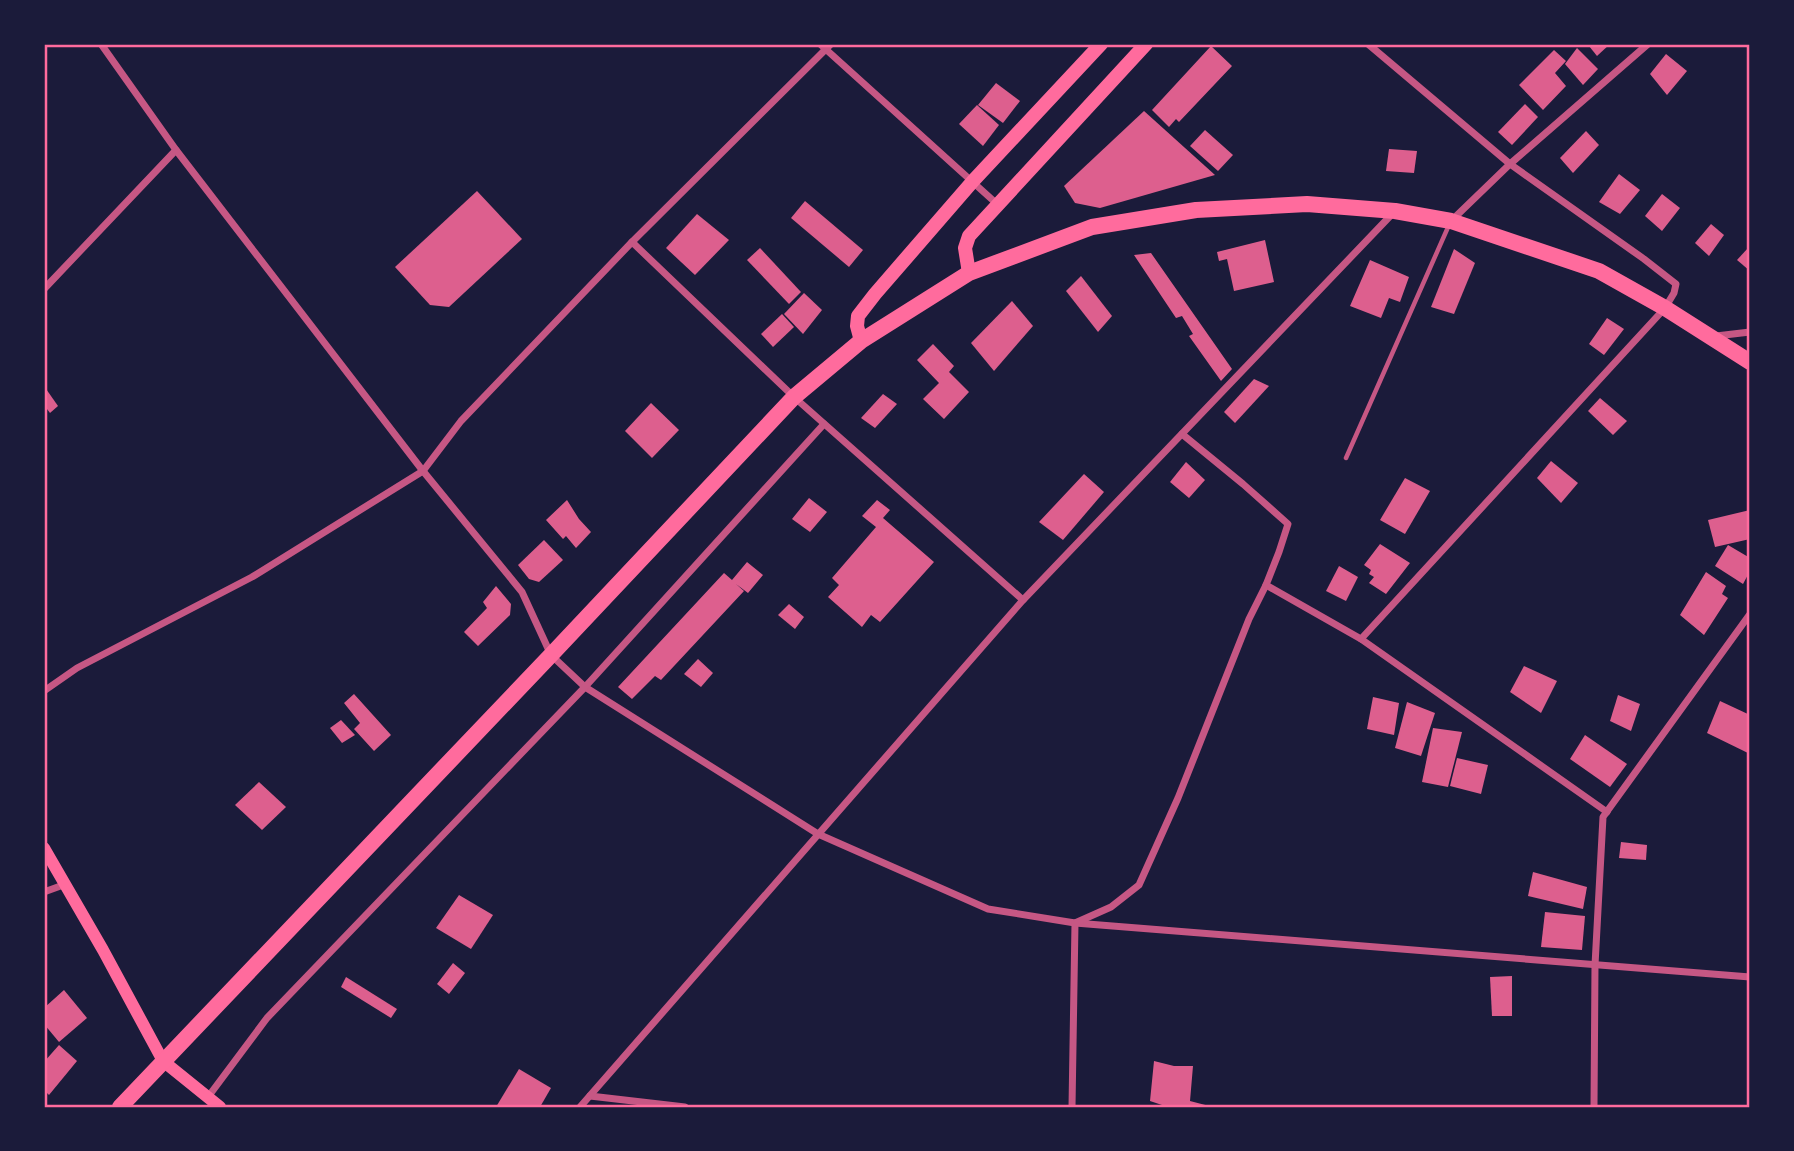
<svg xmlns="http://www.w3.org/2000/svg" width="1794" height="1151" font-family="'Work Sans',sans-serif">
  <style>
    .building { fill: #dd5f8e }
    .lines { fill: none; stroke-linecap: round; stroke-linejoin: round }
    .service { stroke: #c65784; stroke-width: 4.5 }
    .minor { stroke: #c65784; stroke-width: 7 }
    .secondary { stroke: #ff6b9d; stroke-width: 12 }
    .primary { stroke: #ff6b9d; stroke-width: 14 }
    .trunk { stroke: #ff6b9d; stroke-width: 16 }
    .neatline { fill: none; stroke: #ff6b9d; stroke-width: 2.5 }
  </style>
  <rect width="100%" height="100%" fill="#1b1b3a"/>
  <!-- building -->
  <g class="building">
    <polygon points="1591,44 1610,44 1597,56 1589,46"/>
    <polygon points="1211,46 1232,66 1179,122 1176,119 1169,127 1152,110"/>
    <polygon points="1577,48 1598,69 1583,85 1565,64"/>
    <polygon points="1554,50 1566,61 1555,73 1566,86 1543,110 1519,85"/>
    <polygon points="1666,54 1687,71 1667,95 1650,74"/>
    <polygon points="996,83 1020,101 1003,123 978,105"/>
    <polygon points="1525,104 1538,117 1512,145 1498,132"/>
    <polygon points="977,105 999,125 983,146 959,124"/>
    <polygon points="1144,111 1215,175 1100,208 1075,203 1064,186"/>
    <polygon points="1205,130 1233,155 1218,171 1190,146"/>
    <polygon points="1586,131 1599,145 1573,173 1560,158"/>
    <polygon points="1389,149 1417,151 1414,173 1386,171"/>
    <polygon points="1619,174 1640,190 1620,214 1599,202"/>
    <polygon points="477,191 522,239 449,307 430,305 395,267"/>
    <polygon points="1662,194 1680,208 1662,231 1645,216"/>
    <polygon points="805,201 863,250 849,267 791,218"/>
    <polygon points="697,214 729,240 695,275 666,248"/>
    <polygon points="1711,224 1724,235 1709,256 1695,243"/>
    <polygon points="1265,240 1274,282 1234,291 1227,259 1219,261 1217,252"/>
    <polygon points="760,248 801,292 789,304 747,260"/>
    <polygon points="1748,248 1750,250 1750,271 1737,260"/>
    <polygon points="1454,249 1475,263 1454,314 1431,307"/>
    <polygon points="1151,253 1232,369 1221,381 1189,336 1193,334 1182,316 1176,318 1134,255"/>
    <polygon points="1370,260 1409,277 1400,302 1389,298 1381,318 1350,306"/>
    <polygon points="1081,276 1112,316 1098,332 1066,291"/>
    <polygon points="804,293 822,310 803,334 784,314"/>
    <polygon points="1012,301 1033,326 994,371 971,343"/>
    <polygon points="782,314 794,327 773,347 761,334"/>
    <polygon points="1607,318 1624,329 1604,355 1589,344"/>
    <polygon points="933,344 954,366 949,372 969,392 944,419 923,399 939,383 917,360"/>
    <polygon points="1254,379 1269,386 1235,423 1224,412"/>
    <polygon points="44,386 58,406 50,413 44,405"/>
    <polygon points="883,394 897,404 875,428 861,418"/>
    <polygon points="1600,398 1627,421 1613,435 1588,411"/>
    <polygon points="651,403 679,430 652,458 625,431"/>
    <polygon points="1551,461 1578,483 1561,503 1537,478"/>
    <polygon points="1186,462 1205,480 1189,498 1170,482"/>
    <polygon points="1084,474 1104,492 1063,540 1039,522"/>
    <polygon points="1405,478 1430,491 1405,534 1380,520"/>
    <polygon points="809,498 827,512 810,532 792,519"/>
    <polygon points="567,500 579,519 591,532 576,548 566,536 563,539 546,520"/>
    <polygon points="877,500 890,510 883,518 934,562 880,622 871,615 862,627 828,597 839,585 832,578 876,527 862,516"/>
    <polygon points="1750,510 1750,539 1715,547 1708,520"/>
    <polygon points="544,540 563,560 539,582 529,579 518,565"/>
    <polygon points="1380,544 1410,563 1386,594 1369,583 1374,577 1369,574 1371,570 1364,565"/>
    <polygon points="1728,545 1750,558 1750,571 1743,584 1715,566"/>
    <polygon points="747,562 763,575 748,593 736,584 744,591 661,680 655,676 632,699 618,687 724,573 732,580"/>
    <polygon points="1339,566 1358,577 1346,601 1326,591"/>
    <polygon points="1706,572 1726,586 1722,594 1728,598 1704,635 1680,615"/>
    <polygon points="496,586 511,604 510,615 478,646 464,632 487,608 483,602"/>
    <polygon points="789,604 804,617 795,629 778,615"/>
    <polygon points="698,659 713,673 701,687 684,674"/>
    <polygon points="1524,666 1557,681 1541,713 1510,692"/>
    <polygon points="354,694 391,735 374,751 354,729 360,723 344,703"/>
    <polygon points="1618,695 1640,704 1631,731 1610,721"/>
    <polygon points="1373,697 1399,703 1394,735 1367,729"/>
    <polygon points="1720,701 1750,715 1750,754 1707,733"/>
    <polygon points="1407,702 1435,713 1421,756 1395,748"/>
    <polygon points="341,720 355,735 342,743 330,728"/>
    <polygon points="1433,728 1462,732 1448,787 1422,782"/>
    <polygon points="1585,735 1627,764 1610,787 1570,759"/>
    <polygon points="1457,758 1488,765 1481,794 1450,786"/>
    <polygon points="259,782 286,807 262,830 235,805"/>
    <polygon points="1621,842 1647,845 1646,860 1619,858"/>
    <polygon points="1533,872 1587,887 1583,909 1528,896"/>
    <polygon points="459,895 493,915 471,949 436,928"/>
    <polygon points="1545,912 1585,916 1582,950 1541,947"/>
    <polygon points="453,963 465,973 449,994 437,984"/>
    <polygon points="1512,976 1512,1016 1492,1016 1490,977"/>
    <polygon points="346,977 397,1009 391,1018 341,987"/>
    <polygon points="64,990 87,1018 59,1042 44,1024 44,1008"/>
    <polygon points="59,1045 77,1061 49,1095 44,1090 44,1062"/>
    <polygon points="1154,1061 1174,1066 1193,1066 1190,1101 1213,1107 1168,1107 1150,1101"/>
    <polygon points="519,1069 551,1088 540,1107 496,1107"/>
  </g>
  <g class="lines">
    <!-- service -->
    <polyline class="service" points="1346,458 1449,225"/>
    <!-- minor -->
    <g class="minor">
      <polyline points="101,44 176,150 423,471 522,592 551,655 585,687 818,834 988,909 1075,923 1750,977"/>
      <polyline points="820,44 997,204"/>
      <polyline points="1451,221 1510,164 1648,44"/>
      <polyline points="632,242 794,397 1023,600"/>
      <polyline points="44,289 176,150"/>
      <polyline points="1716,336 1750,332"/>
      <polyline points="1266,585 1361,639 1607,812"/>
      <polyline points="1361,639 1665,308 1674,293 1676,284 1644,259 1510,164 1368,44"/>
      <polyline points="44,691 77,668 252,577 423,471 461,421 632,242 831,44"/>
      <polyline points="44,892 66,884"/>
      <polyline points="590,1096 685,1107"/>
      <polyline points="208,1097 267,1018 585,687 824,424"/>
      <polyline points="580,1107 1023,600 1394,212"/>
      <polyline points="1072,1107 1075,923 1111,907 1139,885 1178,798 1249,619 1266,585 1279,552 1288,524 1243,484 1182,434"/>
      <polyline points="1594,1107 1595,965 1603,817 1750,614"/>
    </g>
    <!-- secondary -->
    <polyline class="secondary" points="44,848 103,950 163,1061 220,1107"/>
    <!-- primary -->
    <g class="primary">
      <polyline points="969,273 965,248 969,236 1146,44"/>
      <polyline points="861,341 857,326 858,316 875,294 973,181 1101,44"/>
    </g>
    <!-- trunk -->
    <polyline class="trunk" points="120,1107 551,655 794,397 861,341 969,273 1092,227 1196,210 1307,204 1395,211 1451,221 1599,271 1665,308 1750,362"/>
  </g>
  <!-- border -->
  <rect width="1794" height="1151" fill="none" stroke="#1b1b3a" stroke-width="91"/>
  <rect x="46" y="46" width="1702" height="1060" class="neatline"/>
</svg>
